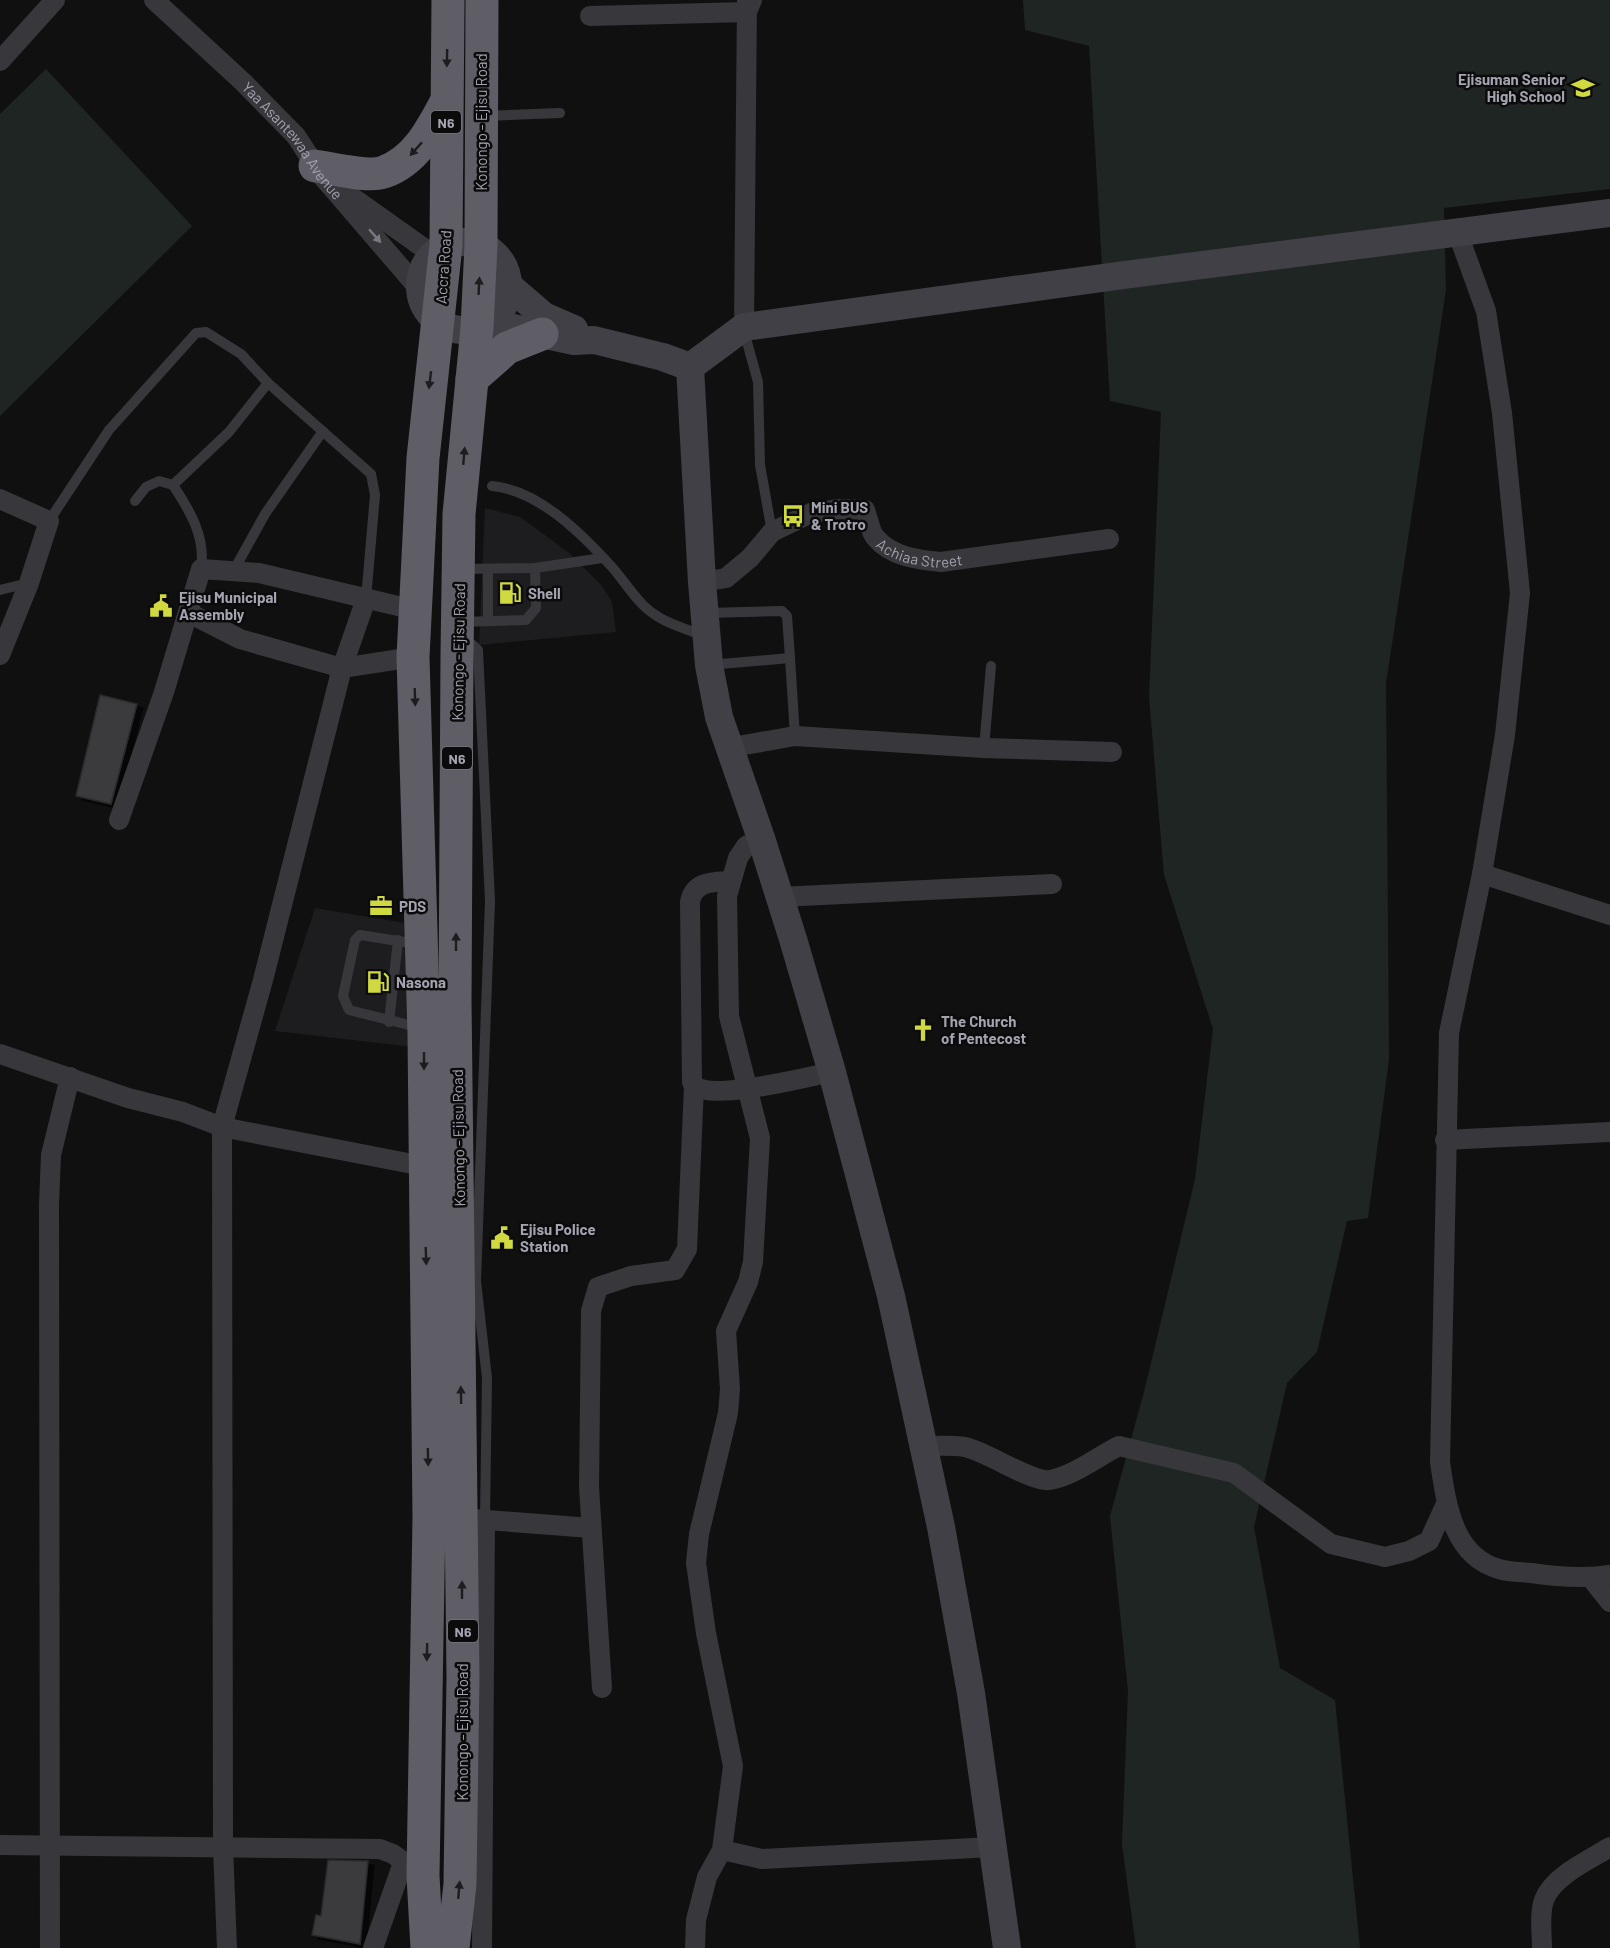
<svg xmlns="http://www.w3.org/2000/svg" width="1610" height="1948" font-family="Barlow,sans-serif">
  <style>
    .built { fill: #1d1c1e }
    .green { fill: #1f2522 }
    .building { fill: #3b3a3e; stroke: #2c2a2d; stroke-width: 1.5; filter: url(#shadow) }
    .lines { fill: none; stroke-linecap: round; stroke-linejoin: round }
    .lane { stroke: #38373b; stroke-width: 10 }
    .street { stroke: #38373b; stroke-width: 20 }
    .secondary { stroke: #414046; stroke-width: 28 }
    .highway { stroke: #5f5e66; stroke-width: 33 }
    .oneway { fill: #1d1c1e }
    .oneway2 { fill: #797881 }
    .labels { text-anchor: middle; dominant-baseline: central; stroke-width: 5; stroke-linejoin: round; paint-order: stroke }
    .shield { fill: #0c0b0c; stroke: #76757f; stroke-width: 1.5 }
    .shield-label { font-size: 14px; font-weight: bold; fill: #a4a3b0 }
    .poi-label { font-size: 15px; font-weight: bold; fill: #a4a3b0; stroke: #0c0b0c; text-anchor: start }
    .street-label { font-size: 15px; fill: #a4a3b0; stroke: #0c0b0c }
  </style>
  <defs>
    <filter id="shadow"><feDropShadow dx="6" dy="4" stdDeviation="0" flood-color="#0009"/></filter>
  </defs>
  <rect width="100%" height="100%" fill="#111011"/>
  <!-- built -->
  <g class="built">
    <polygon points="485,508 520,517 568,552 602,586 612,602 616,632 479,645"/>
    <polygon points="315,908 411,924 413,1047 275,1031"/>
  </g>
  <!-- green -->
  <g class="green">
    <polygon points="1023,0 1610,0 1610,189 1444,208 1446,290 1386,683 1389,1059 1368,1218 1347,1221 1317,1352 1287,1383 1254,1527 1280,1668 1335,1700 1360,1948 1136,1948 1122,1844 1128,1691 1110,1516 1144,1392 1195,1179 1213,1029 1164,875 1149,697 1161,412 1110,401 1089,46 1025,30"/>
    <polygon points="46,69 192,226 0,416 0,114"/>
  </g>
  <!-- building -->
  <g class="building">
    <polygon points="100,695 137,704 111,804 76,796"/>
    <polygon points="328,1860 368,1861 360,1944 312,1935 316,1915 321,1916"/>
  </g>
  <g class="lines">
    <!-- lane -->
    <g class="lane">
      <polyline points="484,116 560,113"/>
      <polyline points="744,331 758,382 760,465 772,532"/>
      <polyline points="173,485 229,432 268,383"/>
      <path d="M492,486C538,490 581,533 611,566C622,578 631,593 643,605C661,623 682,627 704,636"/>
      <path d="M135,501L146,487L159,481L173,485C190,511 206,537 201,569"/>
      <polyline points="49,521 109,430 196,333 206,332 241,354 268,383 371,474 375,495 366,599"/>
      <polyline points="462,569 535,568 602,558"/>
      <polyline points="234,570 265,514 323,431"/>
      <polyline points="0,590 29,583"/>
      <polyline points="706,613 782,611 787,616 790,658"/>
      <polyline points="488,620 488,570"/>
      <polyline points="461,622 526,620 536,608 535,568"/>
      <polyline points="709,665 790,658 795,736"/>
      <polyline points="984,748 991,666"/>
      <polyline points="417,944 360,935 355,940 343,996 349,1010 421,1028"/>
      <polyline points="389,1022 398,940"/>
      <polyline points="460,1281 476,1281 490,901 478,650 473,645 460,640"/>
      <polyline points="476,1281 487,1378 485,1519"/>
    </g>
    <!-- street -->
    <g class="street">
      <path id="s1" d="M154,0L243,82L296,136L322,176L420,290"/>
      <polyline points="590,16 747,12 752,0"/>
      <polyline points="0,61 55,0"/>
      <polyline points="349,195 432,254"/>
      <path d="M1458,234L1486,311L1502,413L1520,593L1505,735L1482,874L1449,1033L1440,1462C1446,1502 1452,1556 1499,1569C1509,1572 1521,1572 1531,1573C1558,1577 1583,1579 1610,1575"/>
      <polyline points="744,327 747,0"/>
      <polyline points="0,499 49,521 29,583 0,655"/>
      <path id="s2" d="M702,582L726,578L750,558L772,532L811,513L840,509L865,510C868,518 870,531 875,537C891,557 919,560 941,562L1109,539"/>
      <polyline points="189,613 240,639 342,668 413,657"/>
      <polyline points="727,748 795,736 984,748 1112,752"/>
      <polyline points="119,820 164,692 201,569 259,573 415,610"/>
      <polyline points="1482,874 1610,915"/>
      <polyline points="779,897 1052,884"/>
      <polyline points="0,1054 128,1098 183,1112 222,1127 423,1166"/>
      <path d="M694,1086C715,1101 806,1077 832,1072"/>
      <polyline points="1445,1140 1610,1132"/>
      <path d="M923,1446C937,1446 952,1445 965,1447C988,1452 1032,1483 1050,1480C1075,1475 1097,1457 1119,1446L1234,1473L1331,1544L1385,1557L1409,1551L1429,1541L1446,1504"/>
      <polyline points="474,1519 591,1528"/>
      <polyline points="1591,1578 1610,1602"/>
      <path d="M602,1688L589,1487L591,1311L598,1287L631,1276L675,1270L687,1249L694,1086L692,1082L690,902C694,881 712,882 730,881"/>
      <polyline points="0,1845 380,1849 393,1854 423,1876"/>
      <polyline points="722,1850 762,1859 993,1847"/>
      <polyline points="50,1948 49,1204 51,1155 70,1077"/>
      <polyline points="227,1948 223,1847 222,1127 263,980 342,668 366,599"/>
      <polyline points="373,1948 403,1863"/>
      <polyline points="482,1948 485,1519"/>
      <polyline points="695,1948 696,1920 707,1877 722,1850 733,1766 706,1633 696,1563 699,1534 728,1413 730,1389 726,1331 748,1282 753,1262 760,1138 729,1016 727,896 738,858 746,846 761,838"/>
      <path d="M1542,1948C1542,1933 1539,1915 1544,1900C1553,1876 1589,1860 1610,1847"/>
    </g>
    <!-- secondary -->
    <g class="secondary">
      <circle cx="464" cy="286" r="44"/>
      <polyline points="508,285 544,316 574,329"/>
      <polyline points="485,325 513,328 574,341 594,340 663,357 690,367 702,582 709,665 719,717 761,838 793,939 832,1072 891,1296 941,1527 971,1693 1007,1948"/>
      <polyline points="690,367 744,327 1124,275 1610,213"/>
    </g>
    <!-- highway -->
    <g class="highway">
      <path d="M315,166C331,168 369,178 384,172C415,161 430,132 445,104"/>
      <polyline points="472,379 507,348 542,334"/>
      <polyline points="427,1948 423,1876 429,1517 424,1034 413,657 423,458 446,245 448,0"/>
      <polyline points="453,1948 460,1884 463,1677 455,1001 457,656 459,514 477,328 481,245 482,0"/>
    </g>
  </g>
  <!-- one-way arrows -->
  <defs><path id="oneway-solid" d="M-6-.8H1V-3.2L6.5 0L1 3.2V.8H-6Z" transform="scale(1.5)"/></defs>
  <g class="oneway">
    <use href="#oneway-solid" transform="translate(447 58) rotate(91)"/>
    <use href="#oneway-solid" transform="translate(416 149) rotate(132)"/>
    <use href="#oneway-solid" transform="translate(479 286) rotate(-87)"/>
    <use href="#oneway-solid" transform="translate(430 380) rotate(97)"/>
    <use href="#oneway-solid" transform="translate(464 456) rotate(-85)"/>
    <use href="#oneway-solid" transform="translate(415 697) rotate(88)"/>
    <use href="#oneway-solid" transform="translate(456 942) rotate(-90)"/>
    <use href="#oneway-solid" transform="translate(424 1061) rotate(90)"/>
    <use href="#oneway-solid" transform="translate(426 1256) rotate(88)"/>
    <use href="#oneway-solid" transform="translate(461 1395) rotate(-91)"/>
    <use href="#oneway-solid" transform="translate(428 1457) rotate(89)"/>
    <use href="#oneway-solid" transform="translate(462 1590) rotate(-90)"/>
    <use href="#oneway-solid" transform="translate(427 1652) rotate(91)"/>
    <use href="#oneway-solid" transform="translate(459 1890) rotate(-85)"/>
  </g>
  <use class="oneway2" href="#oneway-solid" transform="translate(375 236) rotate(49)"/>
  <!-- icons -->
  <defs>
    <g id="school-bare" transform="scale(1.8)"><path d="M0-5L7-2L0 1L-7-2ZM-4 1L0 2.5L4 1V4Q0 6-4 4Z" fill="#d0da40" stroke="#0c0b0c" stroke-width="2.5" paint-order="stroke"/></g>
    <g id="bus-bare" transform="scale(1.8)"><path d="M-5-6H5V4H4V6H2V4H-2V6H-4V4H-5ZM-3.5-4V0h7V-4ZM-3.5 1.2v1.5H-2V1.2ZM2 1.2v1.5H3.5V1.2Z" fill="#d0da40" stroke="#0c0b0c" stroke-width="2.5" paint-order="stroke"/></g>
    <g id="fuel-bare" transform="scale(1.8)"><path d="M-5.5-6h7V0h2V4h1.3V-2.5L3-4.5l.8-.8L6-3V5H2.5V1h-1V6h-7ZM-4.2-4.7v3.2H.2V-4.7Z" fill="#d0da40" stroke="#0c0b0c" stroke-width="2.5" paint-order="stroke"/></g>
    <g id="civic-bare" transform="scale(1.8)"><path d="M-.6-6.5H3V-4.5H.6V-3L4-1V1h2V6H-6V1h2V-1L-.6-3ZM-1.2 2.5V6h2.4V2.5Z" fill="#d0da40" stroke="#0c0b0c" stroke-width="2.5" paint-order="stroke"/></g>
    <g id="office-bare" transform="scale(1.8)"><path d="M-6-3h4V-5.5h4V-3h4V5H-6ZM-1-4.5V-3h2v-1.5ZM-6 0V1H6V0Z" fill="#d0da40" stroke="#0c0b0c" stroke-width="2.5" paint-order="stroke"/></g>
    <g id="church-bare" transform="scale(1.8)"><path d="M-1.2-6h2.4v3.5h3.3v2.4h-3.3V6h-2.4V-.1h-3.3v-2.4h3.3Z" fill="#d0da40" stroke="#0c0b0c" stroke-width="2.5" paint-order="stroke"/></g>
  </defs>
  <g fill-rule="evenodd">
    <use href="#school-bare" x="1583" y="88"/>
    <use href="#bus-bare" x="793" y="516"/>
    <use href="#fuel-bare" x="510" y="593"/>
    <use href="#civic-bare" x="161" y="606"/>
    <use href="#office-bare" x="381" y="906"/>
    <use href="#fuel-bare" x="378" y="982"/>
    <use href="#church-bare" x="923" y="1030"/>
    <use href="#civic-bare" x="502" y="1238"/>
  </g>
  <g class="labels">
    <!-- shield labels -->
    <g class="shield">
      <rect x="431" y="111" width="30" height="22" rx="4.5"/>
      <rect x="442" y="747" width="30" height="22" rx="4.5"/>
      <rect x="448" y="1620" width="30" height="22" rx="4.5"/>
    </g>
    <g class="shield-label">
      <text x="446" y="122">N6</text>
      <text x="457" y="758">N6</text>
      <text x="463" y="1631">N6</text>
    </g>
    <!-- poi labels -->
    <g class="poi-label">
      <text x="1565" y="79" text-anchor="end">Ejisuman Senior<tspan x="1565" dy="17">High School</tspan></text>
      <text x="811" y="507">Mini BUS<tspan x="811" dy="17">&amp; Trotro</tspan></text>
      <text x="528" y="593">Shell</text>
      <text x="179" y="597">Ejisu Municipal<tspan x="179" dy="17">Assembly</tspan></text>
      <text x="399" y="906">PDS</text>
      <text x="396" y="982">Nasona</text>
      <text x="941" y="1021">The Church<tspan x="941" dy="17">of Pentecost</tspan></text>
      <text x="520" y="1229">Ejisu Police<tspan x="520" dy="17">Station</tspan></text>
    </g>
    <!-- street labels -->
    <g class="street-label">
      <text transform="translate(481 122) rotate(-90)">Konongo - Ejisu Road</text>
      <text stroke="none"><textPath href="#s1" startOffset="198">Yaa Asantewaa Avenue</textPath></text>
      <text transform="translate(443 267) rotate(-86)">Accra Road</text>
      <text stroke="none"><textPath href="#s2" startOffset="266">Achiaa Street</textPath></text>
      <text transform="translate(458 652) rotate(-89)">Konongo - Ejisu Road</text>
      <text transform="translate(458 1138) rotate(-91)">Konongo - Ejisu Road</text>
      <text transform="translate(462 1732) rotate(-90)">Konongo - Ejisu Road</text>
    </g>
  </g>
</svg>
